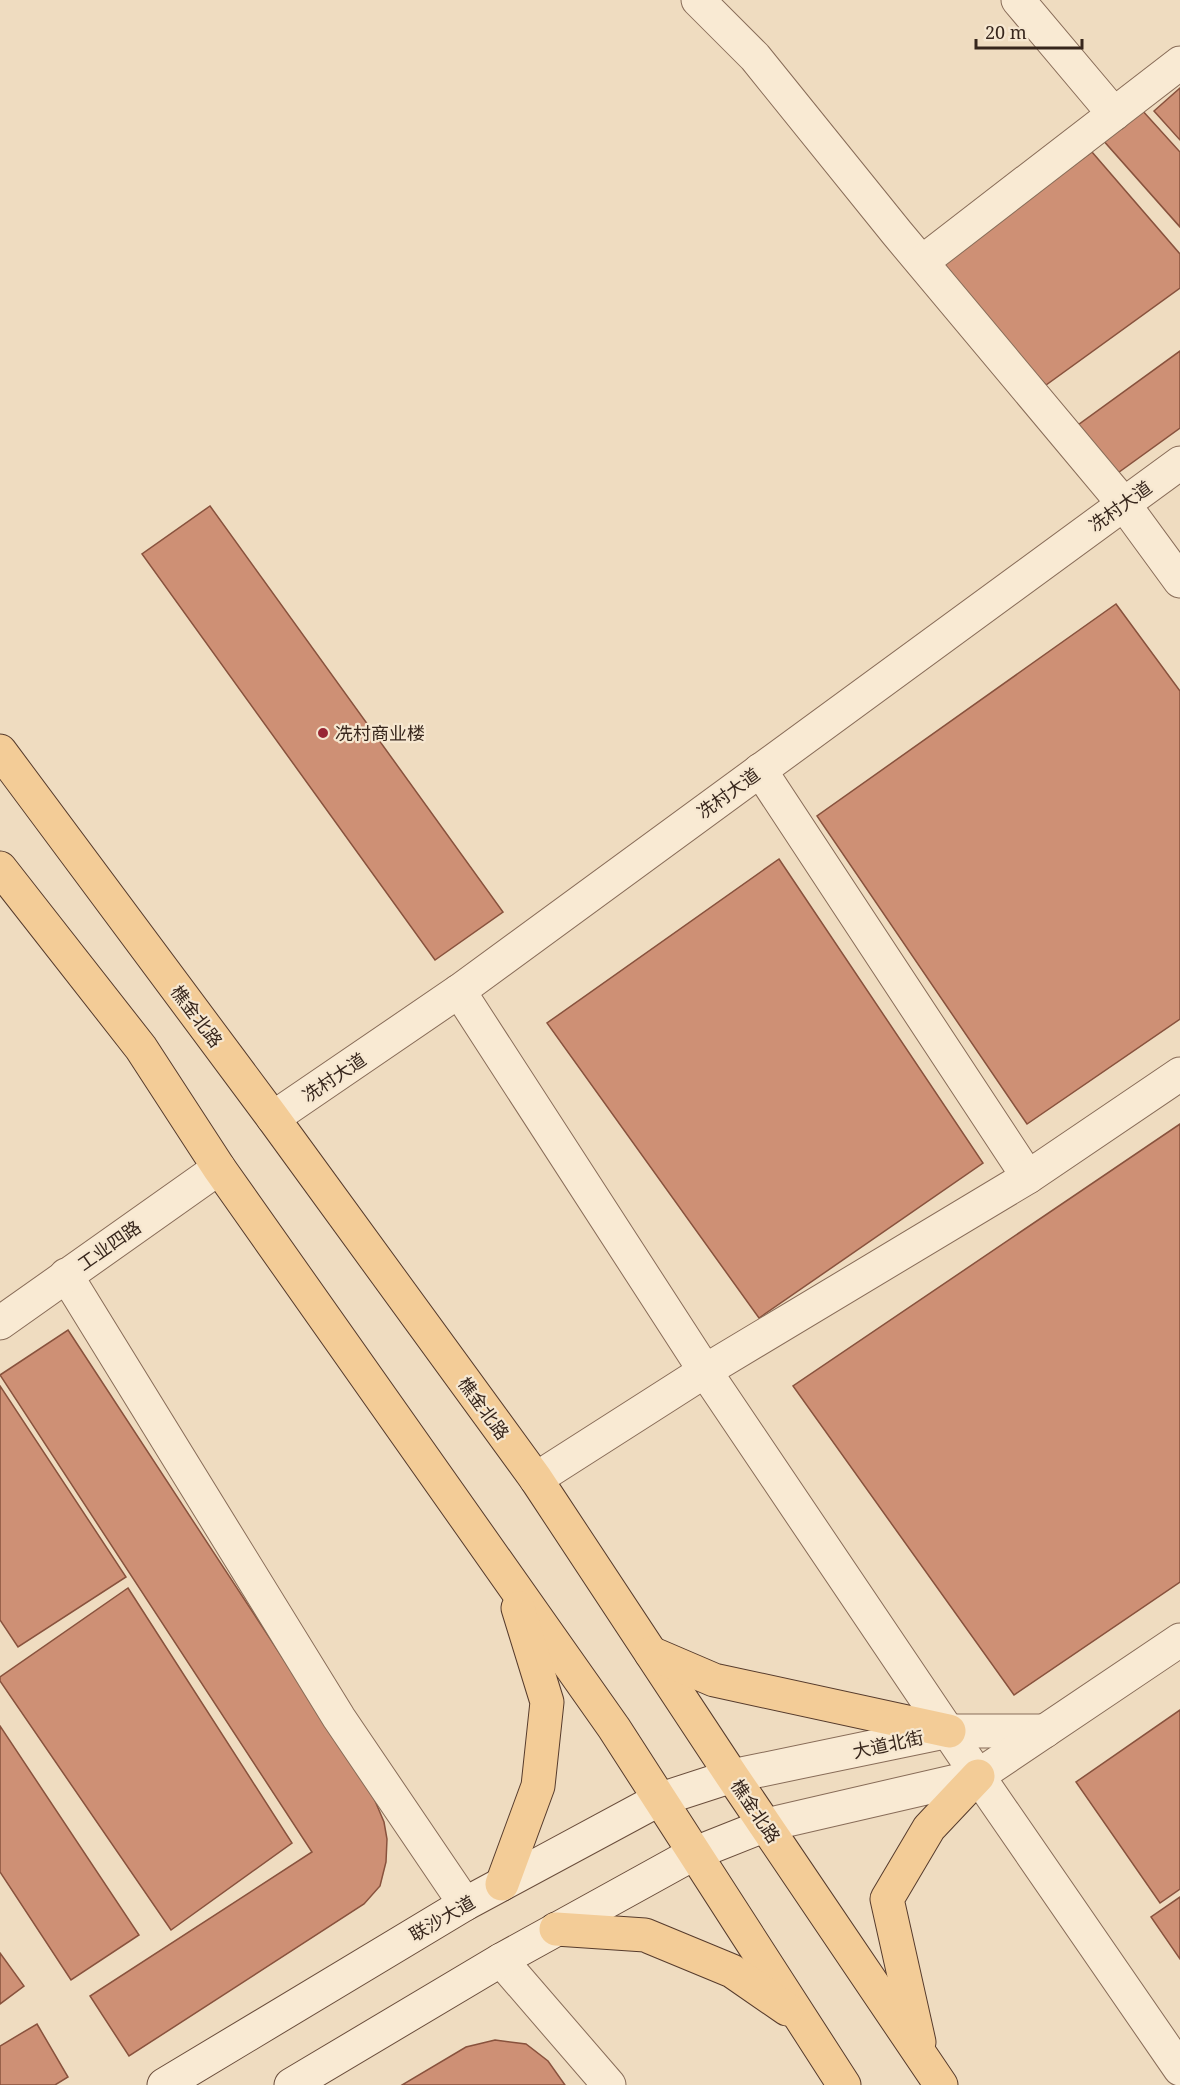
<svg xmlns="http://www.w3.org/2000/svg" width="1180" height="2085" font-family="'Noto Serif','Noto Sans SC',serif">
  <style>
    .building { fill: #ce9075; stroke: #88523d; stroke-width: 1.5 }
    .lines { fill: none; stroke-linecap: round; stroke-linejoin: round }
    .minor-casing { stroke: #886c58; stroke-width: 35 }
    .secondary-casing { stroke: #6a4d3b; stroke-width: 35 }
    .primary-casing { stroke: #563b2c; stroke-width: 35 }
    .minor { stroke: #f9ead3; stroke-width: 33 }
    .secondary { stroke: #f9ead3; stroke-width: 33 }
    .primary { stroke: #f3cc97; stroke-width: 33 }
    .poi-dot { fill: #982634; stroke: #f6e7d0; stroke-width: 2 }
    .labels { text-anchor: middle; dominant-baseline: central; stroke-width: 4.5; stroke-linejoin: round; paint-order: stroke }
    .street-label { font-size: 18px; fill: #37261c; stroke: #f6e7d0 }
    .poi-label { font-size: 18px; fill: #37261c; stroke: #f6e7d0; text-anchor: start }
  </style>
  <rect width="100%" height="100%" fill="#efdcc0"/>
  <!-- building -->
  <g class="building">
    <polygon points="1180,88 1180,140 1154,111"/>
    <polygon points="1141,109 1180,152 1180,227 1102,139"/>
    <polygon points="1092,152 1180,254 1180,288 1046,385 935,267"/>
    <polygon points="1180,351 1180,428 1115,475 1078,425"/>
    <polygon points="210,506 503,912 435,960 142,554"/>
    <polygon points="1116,604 1180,691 1180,1019 1027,1124 817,816"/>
    <polygon points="779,859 983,1163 759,1318 547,1023"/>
    <polygon points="1180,1124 1180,1582 1014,1695 793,1386"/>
    <polygon points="68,1330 373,1796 384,1822 387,1839 386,1862 380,1886 364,1904 129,2056 90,1996 312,1852 0,1375"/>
    <polygon points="0,1386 126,1577 18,1647 0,1620"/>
    <polygon points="128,1588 292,1843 171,1930 0,1681 0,1677"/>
    <polygon points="1180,1710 1180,1889 1160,1903 1076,1782"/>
    <polygon points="0,1726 139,1935 71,1980 0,1872"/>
    <polygon points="1180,1897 1180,1959 1151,1917"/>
    <polygon points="0,1953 24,1986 0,2004"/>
    <polygon points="37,2024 68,2077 55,2085 0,2085 0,2046"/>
    <polygon points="495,2040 526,2044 548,2061 565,2085 402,2085 466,2047"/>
  </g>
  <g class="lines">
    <!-- minor casing -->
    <g class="minor-casing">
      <g id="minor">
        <polyline points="698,0 755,57 897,233 1123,503 1180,581"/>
        <polyline points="1018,0 1114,114"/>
        <polyline points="922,262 1180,63"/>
        <polyline points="760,770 1028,1177"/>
        <polyline points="459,991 705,1371 978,1776 1180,2069"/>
        <polyline points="273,1118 459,991 1180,463"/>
        <polyline points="66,1275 339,1718 465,1904"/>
        <polyline points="0,1323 219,1168"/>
        <polyline points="536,1479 705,1371 1028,1177 1180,1074"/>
        <polyline points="732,1776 949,1731 1045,1731"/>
        <polyline points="766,1825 978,1776 1180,1640"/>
        <polyline points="501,1960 609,2085"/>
      </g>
    </g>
    <!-- secondary casing -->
    <g class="secondary-casing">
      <g id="secondary">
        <polyline points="164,2085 465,1904 658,1800 732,1776"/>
        <polyline points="291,2085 501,1960 693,1854 766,1825"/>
      </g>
    </g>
    <!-- primary casing -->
    <g class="primary-casing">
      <g id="primary">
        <polyline points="0,751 273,1118 536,1479 732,1776 941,2085"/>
        <polyline points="0,868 141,1048 219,1168 614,1728 844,2085"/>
        <polyline points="651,1653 714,1680 949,1731"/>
        <polyline points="502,1884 538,1786 547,1702 518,1608"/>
        <polyline points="556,1929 645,1935 732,1971 787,2009"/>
        <polyline points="919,2042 887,1899 929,1828 978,1776"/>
      </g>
    </g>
    <!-- minor -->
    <use href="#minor" class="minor"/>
    <!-- secondary -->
    <use href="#secondary" class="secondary"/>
    <!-- primary -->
    <use href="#primary" class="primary"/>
  </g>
  <!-- markers -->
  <circle class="poi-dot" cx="323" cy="733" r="6"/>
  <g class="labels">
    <!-- street labels -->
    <g class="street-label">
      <text transform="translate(1120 506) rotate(-36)">冼村大道</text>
      <text transform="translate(728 793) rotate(-36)">冼村大道</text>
      <text transform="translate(197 1016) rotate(53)">樵金北路</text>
      <text transform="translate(334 1077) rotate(-34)">冼村大道</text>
      <text transform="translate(109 1245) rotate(-35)">工业四路</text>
      <text transform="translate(484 1408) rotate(54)">樵金北路</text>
      <text transform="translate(888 1744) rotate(-12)">大道北街</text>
      <text transform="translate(756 1811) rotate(56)">樵金北路</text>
      <text transform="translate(442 1918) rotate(-30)">联沙大道</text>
    </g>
    <!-- poi labels -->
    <g class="poi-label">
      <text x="335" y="733">冼村商业楼</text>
    </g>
  </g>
  <!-- scale -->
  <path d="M976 39v9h106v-9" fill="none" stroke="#37261c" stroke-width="3"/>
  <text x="985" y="39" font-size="18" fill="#37261c" stroke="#f6e7d0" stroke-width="4.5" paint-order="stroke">20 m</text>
</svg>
